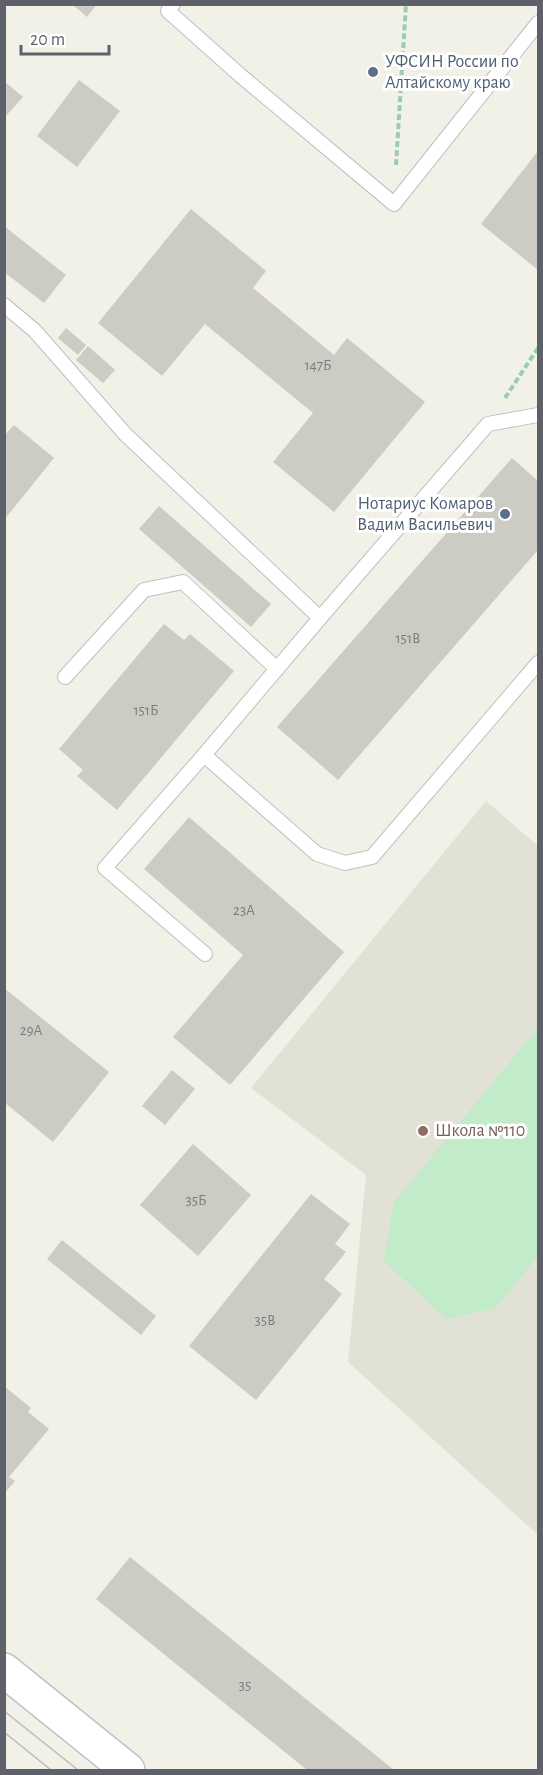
<svg xmlns="http://www.w3.org/2000/svg" width="543" height="1775" font-family="'Alegreya Sans',sans-serif">
  <style>
    .education { fill: #e2e1d6 }
    .green { fill: #c1ebc9 }
    .building { fill: #cdccc4 }
    .lines { fill: none; stroke-linecap: round; stroke-linejoin: round }
    .lane-casing { stroke: #bebfc6; stroke-width: 16 }
    .secondary-casing { stroke: #bfc1c9; stroke-width: 36 }
    .path { stroke: #99cdb2; stroke-width: 4; stroke-dasharray: 6 3; stroke-linecap: butt }
    .lane { stroke: #fff; stroke-width: 14 }
    .secondary { stroke: #fff; stroke-width: 33 }
    .tram { stroke: #bababc; stroke-width: 1.5 }
    .service-dot { fill: #5c6f8a; stroke: #fff; stroke-width: 2 }
    .education-dot { fill: #8d6e63; stroke: #fff; stroke-width: 2 }
    .labels { text-anchor: middle; dominant-baseline: central; stroke-width: 6; stroke-linejoin: round; paint-order: stroke }
    .number-label { font-size: 15px; fill: #7a7c80 }
    .service-label { font-size: 18px; fill: #4e5e75; stroke: #fff; text-anchor: start }
    .education-label { font-size: 18px; fill: #785e54; stroke: #fff; text-anchor: start }
  </style>
  <rect width="100%" height="100%" fill="#f2f1e7"/>
  <!-- education -->
  <polygon class="education" points="486,801 538,846 538,1535 348,1362 366,1175 251,1088"/>
  <!-- green -->
  <polygon class="green" points="538,1028 538,1256 496,1308 446,1319 384,1261 394,1202"/>
  <!-- building -->
  <g class="building">
    <polygon points="72,4 97,4 87,17"/>
    <polygon points="79,80 120,111 77,167 37,136"/>
    <polygon points="4,81 23,97 4,118"/>
    <polygon points="538,151 538,270 481,224"/>
    <polygon points="191,209 266,271 253,288 334,355 347,338 425,402 334,512 273,462 313,413 205,324 162,376 98,323"/>
    <polygon points="4,226 66,275 44,303 4,272"/>
    <polygon points="66,328 86,345 78,355 58,338"/>
    <polygon points="88,346 115,370 103,383 76,360"/>
    <polygon points="14,425 54,458 4,520 4,436"/>
    <polygon points="512,458 538,481 538,550 338,780 277,727"/>
    <polygon points="159,506 271,604 251,627 139,529"/>
    <polygon points="164,624 184,640 190,634 234,671 117,810 77,776 83,770 59,749"/>
    <polygon points="189,817 344,952 230,1085 173,1037 243,955 144,869"/>
    <polygon points="4,988 109,1072 53,1142 4,1102"/>
    <polygon points="172,1070 195,1089 165,1125 142,1106"/>
    <polygon points="193,1144 251,1195 198,1256 140,1205"/>
    <polygon points="311,1194 350,1224 335,1244 346,1252 324,1279 342,1294 256,1400 189,1346"/>
    <polygon points="62,1240 156,1316 141,1335 47,1259"/>
    <polygon points="4,1386 31,1408 28,1412 49,1429 9,1477 15,1481 4,1494"/>
    <polygon points="130,1557 394,1770 307,1770 96,1599"/>
  </g>
  <g class="lines">
    <!-- lane casing -->
    <g class="lane-casing">
      <g id="lane">
        <polyline points="173,4 168,11 241,76 394,204 538,23"/>
        <polyline points="4,305 35,331 125,434 320,618 488,424 538,415"/>
        <polyline points="320,618 204,755 317,854 345,863 372,857 538,663"/>
        <polyline points="65,677 144,590 183,582 277,669"/>
        <polyline points="204,755 105,868 205,954"/>
      </g>
    </g>
    <!-- secondary casing -->
    <g class="secondary-casing">
      <polyline id="secondary" points="4,1670 128,1770"/>
    </g>
    <!-- path -->
    <g class="path">
      <polyline points="396,165 406,4"/>
      <polyline points="505,398 538,348"/>
    </g>
    <!-- lane -->
    <use href="#lane" class="lane"/>
    <!-- secondary -->
    <use href="#secondary" class="secondary"/>
    <!-- tram -->
    <g class="tram">
      <polyline points="4,1711 78,1770"/>
      <polyline points="4,1732 51,1770"/>
    </g>
  </g>
  <!-- markers -->
  <g class="service-dot">
    <circle cx="373" cy="72" r="6"/>
    <circle cx="505" cy="514" r="6"/>
  </g>
  <circle class="education-dot" cx="423" cy="1131" r="6"/>
  <g class="labels">
    <!-- number labels -->
    <g class="number-label">
      <text x="318" y="365">147Б</text>
      <text x="408" y="638">151В</text>
      <text x="146" y="710">151Б</text>
      <text x="244" y="910">23А</text>
      <text x="31" y="1030">29А</text>
      <text x="196" y="1200">35Б</text>
      <text x="265" y="1320">35В</text>
      <text x="245" y="1685">35</text>
    </g>
    <!-- service labels -->
    <g class="service-label">
      <text x="385" y="62">УФСИН России по<tspan x="385" dy="21">Алтайскому краю</tspan></text>
      <text x="493" y="504" text-anchor="end">Нотариус Комаров<tspan x="493" dy="21">Вадим Васильевич</tspan></text>
    </g>
    <!-- education labels -->
    <g class="education-label">
      <text x="435" y="1131">Школа №110</text>
    </g>
  </g>
  <!-- border -->
  <rect width="543" height="1775" fill="none" stroke="#5e6169" stroke-width="12"/>
  <!-- scale -->
  <path d="M21 45v9h88v-9" fill="none" stroke="#5e6169" stroke-width="3"/>
  <text x="30" y="45" font-size="18" fill="#5e6169" stroke="#ffffff" stroke-width="4.5" paint-order="stroke">20 m</text>
</svg>
